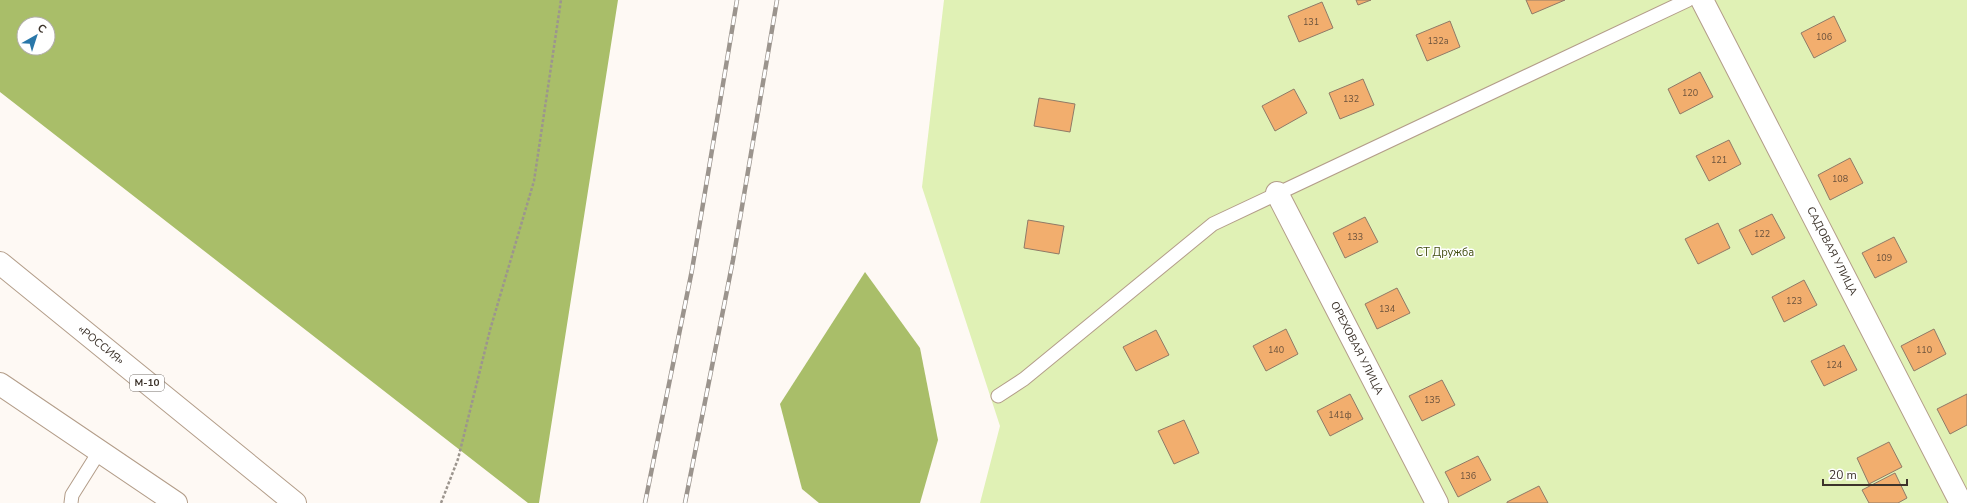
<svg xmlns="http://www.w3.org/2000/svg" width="1967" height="503" font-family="'Nunito Sans',sans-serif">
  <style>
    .green { fill: #e0f1b5 }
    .forest { fill: #a9be69; fill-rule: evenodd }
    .building { fill: #f2ae6e; stroke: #8f7a67 }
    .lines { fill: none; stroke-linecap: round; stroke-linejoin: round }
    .lane-casing { stroke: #b39d89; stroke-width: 15 }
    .street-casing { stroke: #b39d89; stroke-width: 24 }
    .highway-casing { stroke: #b39d89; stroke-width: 24 }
    .path { stroke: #9c958e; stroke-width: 2.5; stroke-dasharray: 3 2; stroke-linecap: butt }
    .lane { stroke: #fff; stroke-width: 13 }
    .street { stroke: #fff; stroke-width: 22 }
    .highway { stroke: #fff; stroke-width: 22 }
    .rail-casing { stroke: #9b948d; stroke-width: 4.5 }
    .rail { stroke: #fff; stroke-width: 3; stroke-dasharray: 9; stroke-linecap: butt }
    .labels { text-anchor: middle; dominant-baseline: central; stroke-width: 3; stroke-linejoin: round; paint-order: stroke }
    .number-label { font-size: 9px; fill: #6a523c }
    .shield { fill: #fff; stroke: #76706b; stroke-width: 1 }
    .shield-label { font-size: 10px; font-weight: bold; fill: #3c332b }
    .street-label { font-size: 11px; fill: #3c332b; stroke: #fff }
    .park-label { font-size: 11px; fill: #434f11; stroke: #fff }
  </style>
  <rect width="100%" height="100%" fill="#fef9f4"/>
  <!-- green -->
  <polygon class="green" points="944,0 1967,0 1967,503 980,503 1000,426 922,187"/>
  <!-- forest -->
  <g class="forest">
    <path d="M0,0H618L539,503H528L0,92ZM24,24H48V48H24Z"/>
    <polygon points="865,272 920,348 938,440 920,503 819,503 802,489 780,404"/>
  </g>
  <!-- building -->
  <g class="building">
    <polygon points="1356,0 1371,0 1358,5"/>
    <polygon points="1526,0 1565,0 1532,14"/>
    <polygon points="1322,2 1333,28 1299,42 1288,16"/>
    <polygon points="1834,16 1846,41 1814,58 1801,33"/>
    <polygon points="1450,21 1460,47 1427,61 1416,35"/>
    <polygon points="1700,72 1713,97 1680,114 1668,89"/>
    <polygon points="1363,79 1374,105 1340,119 1329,93"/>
    <polygon points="1294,89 1307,113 1275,131 1262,106"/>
    <polygon points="1039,98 1075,104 1070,132 1034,126"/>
    <polygon points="1729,140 1741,164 1709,181 1696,156"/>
    <polygon points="1850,158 1863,183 1830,200 1818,175"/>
    <polygon points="1772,214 1785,238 1752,255 1739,230"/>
    <polygon points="1365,217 1378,242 1345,258 1333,233"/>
    <polygon points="1028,220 1064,226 1059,254 1024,248"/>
    <polygon points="1718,223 1730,248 1698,264 1685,239"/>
    <polygon points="1894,237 1907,262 1875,278 1862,253"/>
    <polygon points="1804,280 1817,305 1784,322 1772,297"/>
    <polygon points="1397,288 1410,313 1377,329 1365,304"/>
    <polygon points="1286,329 1298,354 1266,371 1253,346"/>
    <polygon points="1934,329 1946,354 1914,371 1901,346"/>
    <polygon points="1156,330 1169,355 1136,371 1123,347"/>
    <polygon points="1844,345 1857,370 1824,386 1811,361"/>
    <polygon points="1442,380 1455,405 1422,421 1409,396"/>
    <polygon points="1350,394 1363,419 1330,436 1317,411"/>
    <polygon points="1967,394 1967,425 1950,434 1937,409"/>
    <polygon points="1184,420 1199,453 1174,464 1158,431"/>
    <polygon points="1889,442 1902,467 1869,484 1857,458"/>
    <polygon points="1478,456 1491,480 1458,497 1445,472"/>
    <polygon points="1895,473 1907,498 1898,503 1869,503 1862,490"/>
    <polygon points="1539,486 1548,503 1507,503 1507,502"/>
  </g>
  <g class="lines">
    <!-- lane casing -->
    <g class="lane-casing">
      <g id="lane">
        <polyline points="998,396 1024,379 1213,224 1688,0"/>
        <polyline points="71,503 72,495 99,452"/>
      </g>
    </g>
    <!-- street casing -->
    <g class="street-casing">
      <g id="street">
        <polyline points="1702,0 1961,503"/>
        <polyline points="1277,193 1437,503"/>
      </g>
    </g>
    <!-- highway casing -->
    <g class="highway-casing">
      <g id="highway">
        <polyline points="0,263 295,503"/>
        <polyline points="0,384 176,503"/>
      </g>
    </g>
    <!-- path -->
    <polyline class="path" points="441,503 458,459 490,330 534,181 561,0"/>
    <!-- lane -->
    <use href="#lane" class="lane"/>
    <!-- street -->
    <use href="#street" class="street"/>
    <!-- highway -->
    <use href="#highway" class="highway"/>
    <!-- rail casing -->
    <g class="rail-casing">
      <g id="rail">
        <polyline points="645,503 692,270 737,0"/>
        <polyline points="685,503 733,260 777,0"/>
      </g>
    </g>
    <!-- rail -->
    <use href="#rail" class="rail"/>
  </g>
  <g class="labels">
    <!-- number labels -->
    <g class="number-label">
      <text x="1311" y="22">131</text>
      <text x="1824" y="37">106</text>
      <text x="1438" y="41">132а</text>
      <text x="1690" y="93">120</text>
      <text x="1351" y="99">132</text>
      <text x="1719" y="160">121</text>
      <text x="1840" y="179">108</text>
      <text x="1762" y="234">122</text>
      <text x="1355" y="237">133</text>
      <text x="1884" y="258">109</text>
      <text x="1794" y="301">123</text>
      <text x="1387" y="309">134</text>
      <text x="1276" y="350">140</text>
      <text x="1924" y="350">110</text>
      <text x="1834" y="365">124</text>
      <text x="1432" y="400">135</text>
      <text x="1340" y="415">141ф</text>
      <text x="1468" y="476">136</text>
    </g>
    <!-- shield labels -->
    <rect class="shield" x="130" y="375" width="34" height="16" rx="3"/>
    <g class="shield-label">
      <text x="147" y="383">М-10</text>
    </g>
    <!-- street labels -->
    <g class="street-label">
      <text transform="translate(1832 251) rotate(63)">САДОВАЯ УЛИЦА</text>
      <text transform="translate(101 345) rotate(39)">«РОССИЯ»</text>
      <text transform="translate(1357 348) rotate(63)">ОРЕХОВАЯ УЛИЦА</text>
    </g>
    <!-- park labels -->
    <g class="park-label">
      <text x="1445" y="252">СТ Дружба</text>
    </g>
  </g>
  <!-- north arrow -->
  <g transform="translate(36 36) rotate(39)"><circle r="19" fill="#ffffff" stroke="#b1adaa"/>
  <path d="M0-3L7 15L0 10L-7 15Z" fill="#2977a9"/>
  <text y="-6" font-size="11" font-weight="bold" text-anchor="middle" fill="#3c332b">С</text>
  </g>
  <!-- scale -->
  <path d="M1823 479v6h84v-6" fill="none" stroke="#3c332b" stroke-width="2"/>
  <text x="1829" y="479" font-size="12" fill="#3c332b" stroke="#ffffff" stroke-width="3" paint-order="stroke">20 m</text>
</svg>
